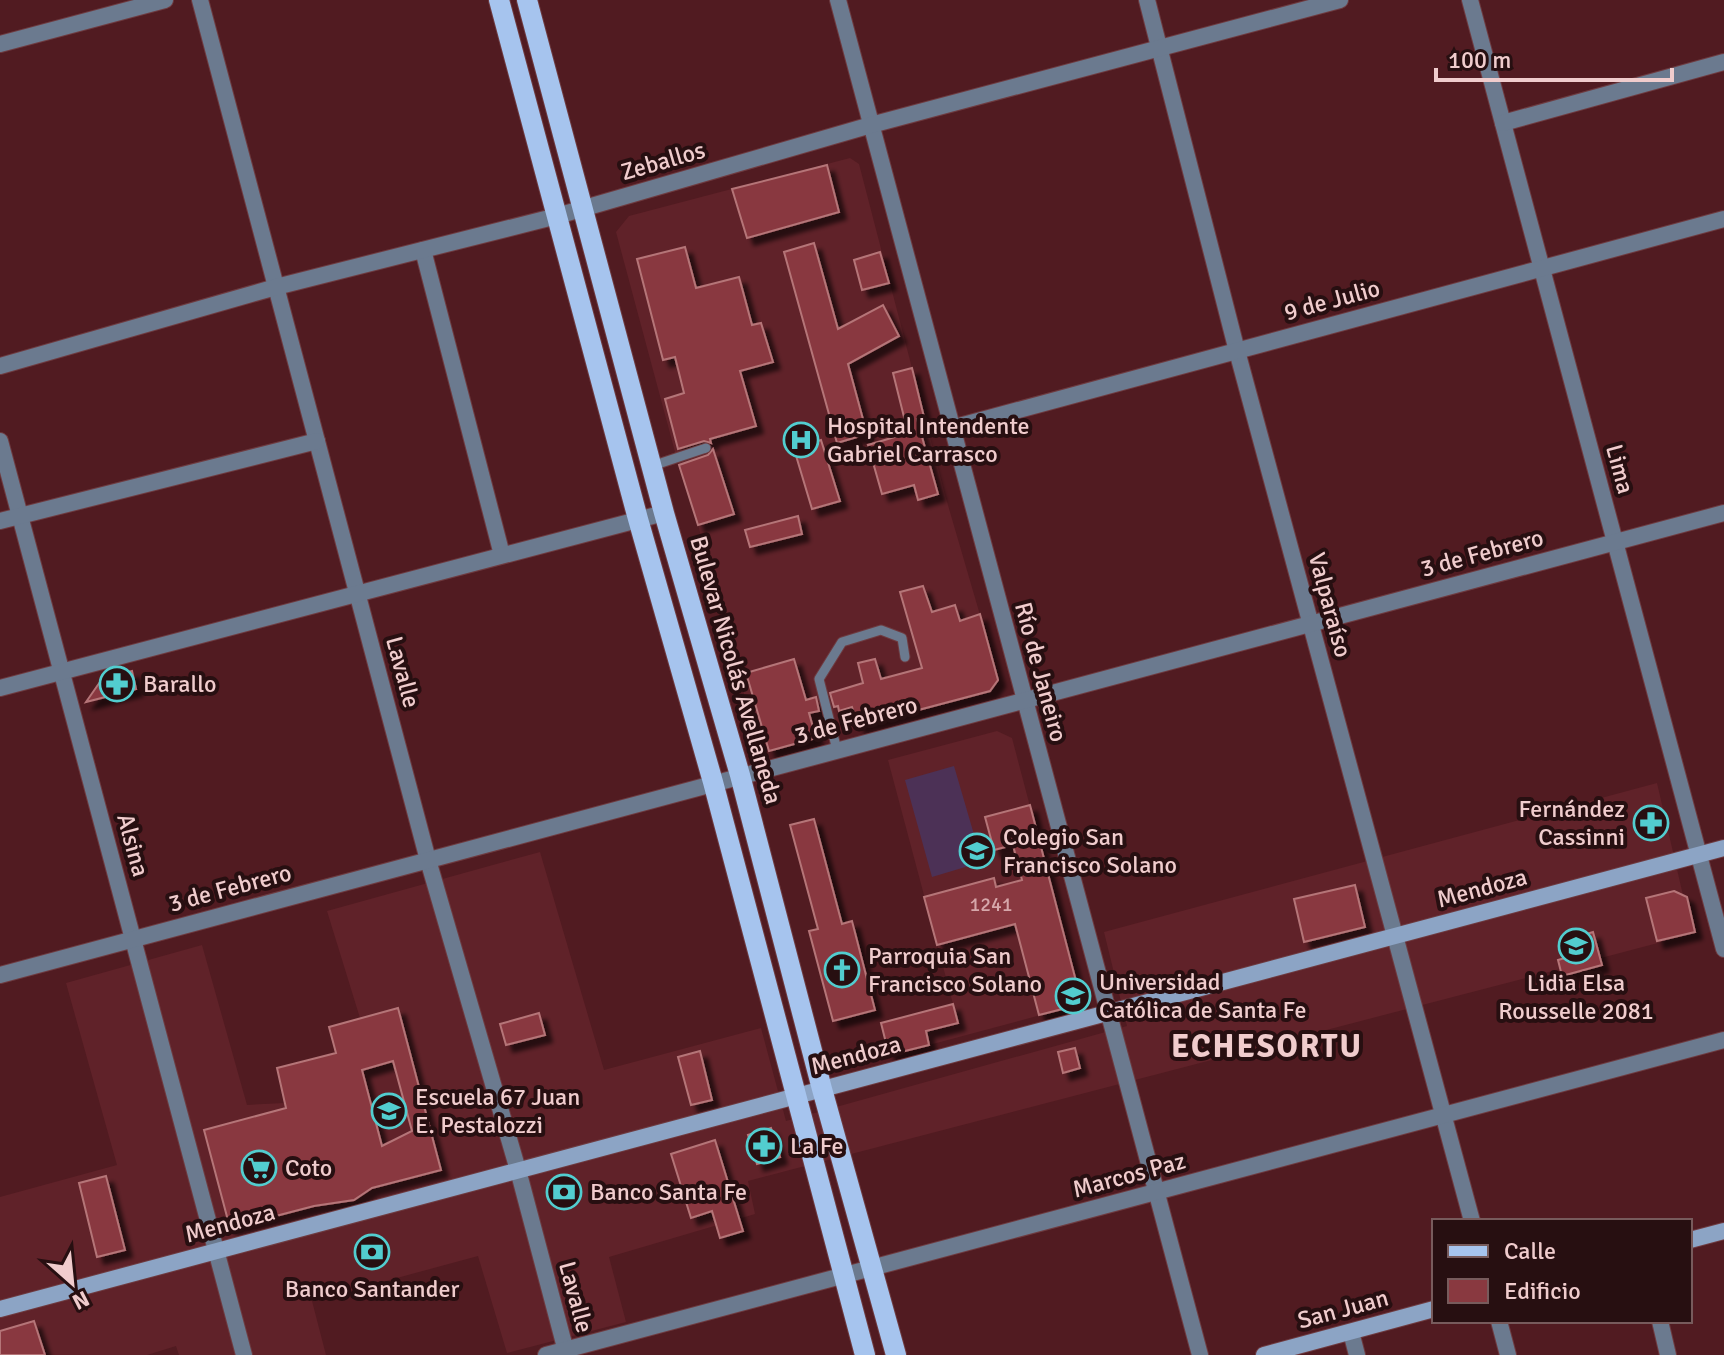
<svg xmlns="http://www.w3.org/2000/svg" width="1724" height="1355" font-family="Signika,sans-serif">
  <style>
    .built { fill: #602229 }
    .grass { fill: #4c3156 }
    .building { fill: #893940; stroke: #b57578; stroke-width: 2; fill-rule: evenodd; filter: url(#shadow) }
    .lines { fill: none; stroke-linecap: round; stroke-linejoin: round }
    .lane-casing { stroke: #6e3b40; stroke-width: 11 }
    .street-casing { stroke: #6e3b40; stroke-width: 18 }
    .secondary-casing { stroke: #6e3b40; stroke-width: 18 }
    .primary-casing { stroke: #6e3b40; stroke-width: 22 }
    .lane { stroke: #6b7a8f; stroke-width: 9 }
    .street { stroke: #6b7a8f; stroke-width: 16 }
    .secondary { stroke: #8ca4c5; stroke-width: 16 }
    .primary { stroke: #a6c4ee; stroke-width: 20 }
    .labels { text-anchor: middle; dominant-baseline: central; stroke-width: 8; stroke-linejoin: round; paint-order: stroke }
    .number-label { font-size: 20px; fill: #d6a7aa }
    .street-label { font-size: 24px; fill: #f0cccd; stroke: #270f11 }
    .poi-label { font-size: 24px; fill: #f0cccd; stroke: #270f11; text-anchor: start }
    .district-label { font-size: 32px; font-weight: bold; letter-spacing: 2px; fill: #f0cccd; stroke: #270f11 }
  </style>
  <defs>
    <filter id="shadow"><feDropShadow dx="7" dy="7" stdDeviation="2" flood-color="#0009"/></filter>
  </defs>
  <rect width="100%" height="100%" fill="#511b21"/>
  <!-- built -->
  <g class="built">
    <polygon points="850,158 859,164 945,495 999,680 990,691 776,749 756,738 698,525 678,463 616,232 629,216"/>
    <polygon points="997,731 1012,738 1082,1004 929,1045 926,1032 886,1042 881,1023 953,1004 888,760"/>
    <polygon points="1657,783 1692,934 1601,958 1602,965 1563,976 1560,969 748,1181 755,1214 609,1257 626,1322 507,1353 478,1256 312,1301 326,1355 179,1355 176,1346 147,1355 0,1355 0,1197 117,1165 66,983 202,945 247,1105 284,1103 277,1068 335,1053 329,1027 360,1018 327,911 540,852 604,1070 761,1028 786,1121 1127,1026 1104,932"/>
  </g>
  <!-- grass -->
  <polygon class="grass" points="954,766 982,862 932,877 905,780"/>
  <!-- building -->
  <g class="building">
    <polygon points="827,165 839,212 747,238 732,189"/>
    <polygon points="814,243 838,329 883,305 899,336 848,364 867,434 837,443 784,252"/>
    <polygon points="685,247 696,288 739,277 752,325 761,323 773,362 740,371 756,426 710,439 711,443 704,441 678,449 665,399 684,393 675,357 663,360 637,259"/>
    <polygon points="880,252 889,283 862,290 854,260"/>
    <polygon points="912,368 924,417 917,419 938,494 918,500 914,485 882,494 868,445 908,433 893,373"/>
    <polygon points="821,440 840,501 812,509 794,449"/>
    <polygon points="713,449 734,514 698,525 679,465 708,455"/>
    <polygon points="798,516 802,534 750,547 745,530"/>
    <polygon points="923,586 932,612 955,605 960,621 980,614 998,680 990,691 858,726 852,707 839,711 838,706 834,707 830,693 863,683 858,663 875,659 881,679 922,668 900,592"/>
    <polygon points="794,659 806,700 816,697 819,711 809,713 816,738 769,751 746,673"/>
    <polygon points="132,671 136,689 86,702 102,679"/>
    <polygon points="1030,805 1082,1004 1039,1015 1015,924 937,945 924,897 994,878 996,887 1022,880 1013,845 994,850 985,817"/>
    <polygon points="814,819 842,924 852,921 875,1010 833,1021 809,931 818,929 790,825"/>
    <polygon points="1355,885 1365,927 1304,942 1294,899"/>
    <polygon points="1674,891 1687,897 1695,932 1657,941 1646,898"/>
    <polygon points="1593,932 1602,965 1562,976 1558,960 1565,958 1560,942"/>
    <polygon points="953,1004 958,1023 926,1031 929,1045 889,1055 881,1023"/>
    <path d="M398,1008L441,1170L372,1188L354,1200L314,1206L230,1228L204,1130L286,1108L277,1068L336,1053L329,1027ZM393,1061L412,1131L382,1146L362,1070Z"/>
    <polygon points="539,1013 545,1035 506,1045 500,1024"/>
    <polygon points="1075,1048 1080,1068 1063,1073 1058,1052"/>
    <polygon points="700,1051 712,1100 691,1105 678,1057"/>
    <polygon points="771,1128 780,1157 757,1164 748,1135"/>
    <polygon points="715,1140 743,1231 720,1238 712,1211 691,1218 671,1154"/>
    <polygon points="106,1176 125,1250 97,1257 79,1183"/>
    <polygon points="34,1321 45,1355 0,1355 0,1331"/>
  </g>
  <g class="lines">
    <!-- lane casing -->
    <g class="lane-casing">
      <g id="lane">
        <polyline points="652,466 706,448"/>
        <polyline points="837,750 819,679 842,642 881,630 902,638 905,657"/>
      </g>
    </g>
    <!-- street casing -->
    <g class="street-casing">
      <g id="street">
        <polyline points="200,0 428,860 518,1170 567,1355"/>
        <polyline points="838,0 1200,1355"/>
        <polyline points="1147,0 1237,351 1472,1221"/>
        <polyline points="1470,0 1724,949"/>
        <polyline points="0,44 165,0"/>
        <polyline points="1503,123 1724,62"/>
        <polyline points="423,250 502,555"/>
        <polyline points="0,366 276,287 557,216 871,125 1340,0"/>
        <polyline points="952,428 1724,219"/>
        <polyline points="0,441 244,1355"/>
        <polyline points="0,521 317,441"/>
        <polyline points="0,688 664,513"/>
        <polyline points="0,975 1724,513"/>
        <polyline points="1499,1321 1508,1355"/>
        <polyline points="1660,1321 1668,1355"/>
        <polyline points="1351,1332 1357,1355"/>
        <polyline points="546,1355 1724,1040"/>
      </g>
    </g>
    <!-- secondary casing -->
    <g class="secondary-casing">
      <g id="secondary">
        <polyline points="1690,1240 1724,1231"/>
        <polyline points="0,1309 1724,848"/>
        <polyline points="1264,1355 1434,1309"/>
      </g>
    </g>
    <!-- primary casing -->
    <g class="primary-casing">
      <g id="primary">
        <polyline points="499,0 638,519 713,782 865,1355"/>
        <polyline points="527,0 664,513 740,775 822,1089 896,1355"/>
      </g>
    </g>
    <!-- lane -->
    <use href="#lane" class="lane"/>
    <!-- street -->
    <use href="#street" class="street"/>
    <!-- secondary -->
    <use href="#secondary" class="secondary"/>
    <!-- primary -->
    <use href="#primary" class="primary"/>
  </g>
  <!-- icons -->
  <defs>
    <g id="hospital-ring" transform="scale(1.8)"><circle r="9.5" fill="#270f11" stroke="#52cdcf" stroke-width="1.5"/><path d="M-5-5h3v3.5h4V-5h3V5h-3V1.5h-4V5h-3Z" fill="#52cdcf"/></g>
    <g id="pharmacy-ring" transform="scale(1.8)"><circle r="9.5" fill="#270f11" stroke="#52cdcf" stroke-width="1.5"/><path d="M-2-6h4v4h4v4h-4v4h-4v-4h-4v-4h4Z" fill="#52cdcf"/></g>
    <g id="school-ring" transform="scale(1.8)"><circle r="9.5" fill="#270f11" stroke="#52cdcf" stroke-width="1.5"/><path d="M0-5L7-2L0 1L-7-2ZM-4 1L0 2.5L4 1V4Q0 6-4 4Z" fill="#52cdcf"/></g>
    <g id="church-ring" transform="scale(1.8)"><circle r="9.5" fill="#270f11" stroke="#52cdcf" stroke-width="1.5"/><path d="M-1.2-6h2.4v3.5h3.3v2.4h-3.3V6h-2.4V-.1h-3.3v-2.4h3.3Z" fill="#52cdcf"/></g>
    <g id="university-ring" transform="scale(1.8)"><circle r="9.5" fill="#270f11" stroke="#52cdcf" stroke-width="1.5"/><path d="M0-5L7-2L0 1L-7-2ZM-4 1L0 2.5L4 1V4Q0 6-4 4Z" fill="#52cdcf"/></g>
    <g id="supermarket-ring" transform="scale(1.8)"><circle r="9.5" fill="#270f11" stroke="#52cdcf" stroke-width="1.5"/><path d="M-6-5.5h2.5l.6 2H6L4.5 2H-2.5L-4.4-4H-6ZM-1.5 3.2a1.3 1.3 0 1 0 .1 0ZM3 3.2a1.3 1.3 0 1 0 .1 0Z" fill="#52cdcf"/></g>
    <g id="bank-ring" transform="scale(1.8)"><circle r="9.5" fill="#270f11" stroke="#52cdcf" stroke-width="1.5"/><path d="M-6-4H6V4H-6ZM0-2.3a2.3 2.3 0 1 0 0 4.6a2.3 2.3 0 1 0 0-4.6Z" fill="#52cdcf"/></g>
  </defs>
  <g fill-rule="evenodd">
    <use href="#hospital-ring" x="801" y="440"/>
    <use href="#pharmacy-ring" x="117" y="684"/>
    <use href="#pharmacy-ring" x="1651" y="823"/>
    <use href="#school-ring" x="977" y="851"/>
    <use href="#school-ring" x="1576" y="946"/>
    <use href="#church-ring" x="842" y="970"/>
    <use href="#university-ring" x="1073" y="996"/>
    <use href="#school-ring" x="389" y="1111"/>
    <use href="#pharmacy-ring" x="764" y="1146"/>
    <use href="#supermarket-ring" x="259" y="1168"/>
    <use href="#bank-ring" x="564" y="1192"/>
    <use href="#bank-ring" x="372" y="1252"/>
  </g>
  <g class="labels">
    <!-- number labels -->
    <g class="number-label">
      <text x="991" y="904">1241</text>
    </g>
    <!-- street labels -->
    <g class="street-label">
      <text transform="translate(663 161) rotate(-16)">Zeballos</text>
      <text transform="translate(1332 300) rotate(-15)">9 de Julio</text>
      <text transform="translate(1620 469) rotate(75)">Lima</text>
      <text transform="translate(1482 553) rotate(-15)">3 de Febrero</text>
      <text transform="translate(1330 605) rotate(75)">Valparaíso</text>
      <text transform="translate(736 670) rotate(74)">Bulevar Nicolás Avellaneda</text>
      <text transform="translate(403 672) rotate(75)">Lavalle</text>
      <text transform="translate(1041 672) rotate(75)">Río de Janeiro</text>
      <text transform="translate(856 720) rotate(-15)">3 de Febrero</text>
      <text transform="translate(133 845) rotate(75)">Alsina</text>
      <text transform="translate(230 888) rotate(-15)">3 de Febrero</text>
      <text transform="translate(1482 888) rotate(-15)">Mendoza</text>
      <text transform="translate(856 1055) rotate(-15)">Mendoza</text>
      <text transform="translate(1129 1175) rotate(-15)">Marcos Paz</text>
      <text transform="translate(230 1223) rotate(-15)">Mendoza</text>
      <text transform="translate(576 1297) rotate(75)">Lavalle</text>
      <text transform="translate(1343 1309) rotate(-15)">San Juan</text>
    </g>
    <!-- poi labels -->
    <g class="poi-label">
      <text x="827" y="426">Hospital Intendente<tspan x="827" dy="28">Gabriel Carrasco</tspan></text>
      <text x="143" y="684">Barallo</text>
      <text x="1625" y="809" text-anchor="end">Fernández<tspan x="1625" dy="28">Cassinni</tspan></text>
      <text x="1003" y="837">Colegio San<tspan x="1003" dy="28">Francisco Solano</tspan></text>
      <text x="868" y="956">Parroquia San<tspan x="868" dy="28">Francisco Solano</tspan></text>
      <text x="1099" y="982">Universidad<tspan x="1099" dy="28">Católica de Santa Fe</tspan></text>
      <text x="1576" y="983" text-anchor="middle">Lidia Elsa<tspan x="1576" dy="28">Rousselle 2081</tspan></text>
      <text x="415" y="1097">Escuela 67 Juan<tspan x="415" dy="28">E. Pestalozzi</tspan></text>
      <text x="790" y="1146">La Fe</text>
      <text x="285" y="1168">Coto</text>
      <text x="590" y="1192">Banco Santa Fe</text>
      <text x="372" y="1289" text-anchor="middle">Banco Santander</text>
    </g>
    <!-- district labels -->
    <g class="district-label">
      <text x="1267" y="1046">ECHESORTU</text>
    </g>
  </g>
  <!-- legend -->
  <rect x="1432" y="1219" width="260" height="104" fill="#270f11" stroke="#775b5c" stroke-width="2"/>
  <rect x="1448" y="1245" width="40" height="12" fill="#a6c4ee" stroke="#775b5c" stroke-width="2"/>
  <text x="1504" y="1259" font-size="24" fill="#f0cccd">Calle</text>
  <rect x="1448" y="1279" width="40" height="24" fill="#893940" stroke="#775b5c" stroke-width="2"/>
  <text x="1504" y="1299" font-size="24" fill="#f0cccd">Edificio</text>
  <!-- north arrow -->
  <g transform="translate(72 1283) rotate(153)" stroke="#270f11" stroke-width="6" paint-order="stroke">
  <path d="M0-6L14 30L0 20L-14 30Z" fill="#f0cccd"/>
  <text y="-12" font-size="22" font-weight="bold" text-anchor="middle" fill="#f0cccd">N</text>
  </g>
  <!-- scale -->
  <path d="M1436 68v12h236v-12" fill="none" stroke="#f0cccd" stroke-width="4"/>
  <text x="1448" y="68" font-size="24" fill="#f0cccd" stroke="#270f11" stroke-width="6" paint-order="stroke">100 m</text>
</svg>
